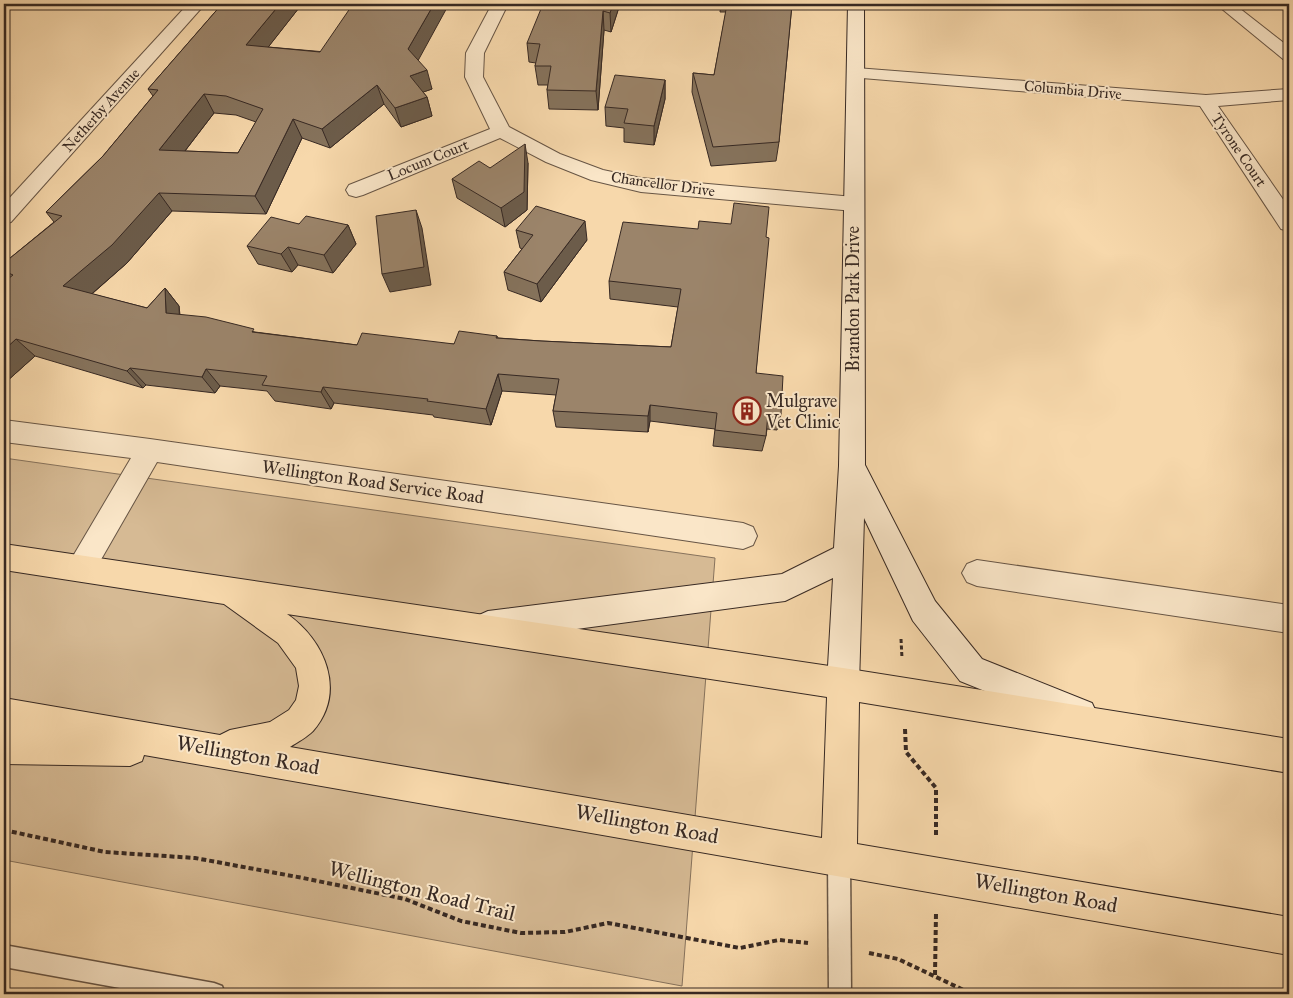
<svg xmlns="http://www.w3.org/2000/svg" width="1293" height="998" font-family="'IM FELL Great Primer',serif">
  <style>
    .green { fill: #d6ba94; stroke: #86725c }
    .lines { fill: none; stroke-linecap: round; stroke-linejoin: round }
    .lane-casing { stroke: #675545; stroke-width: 3 }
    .street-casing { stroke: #675545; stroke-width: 2 }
    .secondary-casing { stroke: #372923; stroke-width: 2 }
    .highway-casing { stroke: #372923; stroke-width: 2 }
    .path-far1 { stroke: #372923; stroke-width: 3; stroke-dasharray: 4 2.5; stroke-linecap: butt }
    .path { stroke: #372923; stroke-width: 4; stroke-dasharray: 5 3; stroke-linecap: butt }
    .lane { fill: #fae6c8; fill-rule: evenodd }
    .street { fill: #fae6c8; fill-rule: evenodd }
    .secondary { fill: #fae6c8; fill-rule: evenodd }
    .highway { fill: #f7d8ab; fill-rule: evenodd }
    .wall { fill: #85725b; stroke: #372923; fill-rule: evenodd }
    .shaded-wall { fill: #6c5c4a; stroke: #372923 }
    .building { fill: #9b846a; stroke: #372923; fill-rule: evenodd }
    .labels { text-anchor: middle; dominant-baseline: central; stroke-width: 4; stroke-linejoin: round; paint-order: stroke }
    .far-street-label { font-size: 15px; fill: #372923; stroke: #fae6c8 }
    .street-label { font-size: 18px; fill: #372923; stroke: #fae6c8 }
    .poi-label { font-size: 18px; fill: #372923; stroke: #fae6c8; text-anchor: start }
    .near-street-label { font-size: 21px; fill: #372923; stroke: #fae6c8 }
  </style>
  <rect width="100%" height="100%" fill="#f7d8ab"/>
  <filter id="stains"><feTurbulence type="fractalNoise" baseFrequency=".004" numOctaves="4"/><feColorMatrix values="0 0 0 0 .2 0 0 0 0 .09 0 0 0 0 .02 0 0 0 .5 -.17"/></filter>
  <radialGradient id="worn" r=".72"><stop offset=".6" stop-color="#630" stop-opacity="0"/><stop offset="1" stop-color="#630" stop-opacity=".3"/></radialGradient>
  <!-- green -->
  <polygon class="green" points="4,458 715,558 682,986 4,860"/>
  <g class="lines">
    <!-- lane casing -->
    <g class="lane-casing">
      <g id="lane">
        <polygon points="839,847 846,851 850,858 851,994 829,994 828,858 832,851"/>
        <polygon points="4,945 214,983 222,986 225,994 153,994 4,967"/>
      </g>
    </g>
    <!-- street casing -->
    <g class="street-casing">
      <g id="street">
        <polygon points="188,4 205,4 11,222 4,224 4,204"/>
        <polygon points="492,4 508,4 484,53 483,77 509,127 560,154 603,170 641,178 854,197 861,199 864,204 861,209 854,211 641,192 591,180 546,162 500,138 363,195 356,197 349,195 346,190 349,185 490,129 465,77 466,53"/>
        <polygon points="1216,4 1234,4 1289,47 1289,60 1283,59"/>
        <polygon points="856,68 1206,95 1289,89 1289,100 1218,106 1289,208 1289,231 1281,229 1200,106 850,77 847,73 850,69"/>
        <polygon points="4,420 150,439 743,523 753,527 757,536 753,545 743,549 157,462 91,577 81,581 71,577 66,568 131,458 4,442"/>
        <polygon points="977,560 1289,605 1289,633 977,586 967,582 962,573 967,564"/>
      </g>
    </g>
    <!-- secondary casing -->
    <g class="secondary-casing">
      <polygon id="secondary" points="848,4 864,4 865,465 935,601 982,659 1092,703 1097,714 1092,725 1081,730 960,681 913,621 864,518 859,684 854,695 843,700 832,695 827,684 833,578 785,601 488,641 477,636 473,626 477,616 488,611 782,574 834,548 839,466"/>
    </g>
    <!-- highway casing -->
    <g class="highway-casing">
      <path id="highway" d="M4,544L843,668L1289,739V773L859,702L857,844L1289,917V955L144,755L142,761L130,766L4,764V731L6,730H4V698L220,735L230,730L270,722L289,710L296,700L299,686L296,668L278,643L224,604L4,570ZM287,614L827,697L822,838L290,747C298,742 307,737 313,731C347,692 325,640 287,614Z"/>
    </g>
    <!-- path-far1 -->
    <polyline class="path-far1" points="901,639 902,658"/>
    <!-- path -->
    <g class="path">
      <polyline points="905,729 906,752 936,788 936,837"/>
      <polyline points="4,830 105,852 195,858 303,878 405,899 461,921 521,933 565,932 608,923 740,948 779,940 808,943"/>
      <polyline points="869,953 898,959 972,994"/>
      <polyline points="935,975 936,913"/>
    </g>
    <!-- lane -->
    <use href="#lane" class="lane"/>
    <!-- street -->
    <use href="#street" class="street"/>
    <!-- secondary -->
    <use href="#secondary" class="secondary"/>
    <!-- highway -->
    <use href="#highway" class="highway"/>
  </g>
  <!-- wall -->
  <g class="wall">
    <path d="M222,4H302L268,47L418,60L432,89L423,92L427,97L432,116L401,127L384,104L330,148L302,138L266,214L172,211L127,263L92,294L147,308L165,288L179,306L180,315L255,332L357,345L454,344L497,336L498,338L541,341L671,347L678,307L610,299L609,281L766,237L756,373L781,414L777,430L767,429L766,436L762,451L713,446L715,429L650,421L648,432L556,427L553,411L556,395L502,391L491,425L434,417L433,415L334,403L331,409L275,401L267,391L220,386L215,393L146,385L143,388L35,356L6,382H4V282L8,279L4,276V263L54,222L46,212L103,156L153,96L148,89ZM214,113L236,115L256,122L238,153L185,151Z"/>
    <polygon points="620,4 611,32 604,30 598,110 549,109 547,90 548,85 538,85 535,66 536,63 529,62 527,43"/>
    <polygon points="721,4 792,4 779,142 776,161 711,166 692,92 693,73 714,75 726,12 720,12"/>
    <polygon points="665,80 665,99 654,145 624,142 624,128 606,126 605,107"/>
    <polygon points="528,163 527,210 505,227 457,198 452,179 490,168"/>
    <polygon points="299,224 348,225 356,244 333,273 298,265 292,272 258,264 247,246"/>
    <polygon points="516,230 587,240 541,302 508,290 504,272 522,249 520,248"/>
  </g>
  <!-- shaded-wall -->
  <g class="shaded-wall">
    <polygon points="280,4 302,4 255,64 246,45"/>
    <polygon points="434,4 449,4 414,68 408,49"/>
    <polygon points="613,4 620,4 611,32 610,13"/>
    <polygon points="603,11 604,30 598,110 596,91"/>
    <polygon points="427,70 432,89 415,95 410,76"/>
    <polygon points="665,80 665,99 654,145 654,126"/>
    <polygon points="377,85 384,104 330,148 322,129"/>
    <polygon points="204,94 214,113 171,169 159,150"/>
    <polygon points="427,97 432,116 401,127 395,108"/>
    <polygon points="293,119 302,138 266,214 255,196"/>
    <polygon points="525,144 528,163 527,210 505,227 501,208"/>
    <polygon points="159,193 172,211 127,263 80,304 63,286"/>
    <polygon points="416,210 422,228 431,285 390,292 382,274"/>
    <polygon points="585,221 587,240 541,302 537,284"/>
    <polygon points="348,225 356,244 333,273 324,255"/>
    <polygon points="288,247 298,265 292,272 281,254"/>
    <polygon points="165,288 179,306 180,331 166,313"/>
    <polygon points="16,339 35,356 6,382 4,381 4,350"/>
    <polygon points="130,368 146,385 143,388 127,371"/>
    <polygon points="206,369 220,386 215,393 202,377"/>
    <polygon points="498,374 502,391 491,425 486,409"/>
    <polygon points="323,387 334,403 331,409 321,392"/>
    <polygon points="650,405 650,421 648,432 648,416"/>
  </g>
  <!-- building -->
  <g class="building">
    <path d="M222,4H280L246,45L320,52L353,4H434L408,49L427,70L410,76L427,97L395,108L377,85L322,129L293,119L255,196L159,193L112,245L63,286L147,308L165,288L166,313L206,317L254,329L252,332L357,345L362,333L454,344L459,331L497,336L496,338L541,341L671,347L681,289L609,281L623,222L698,229L699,221L731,224L734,203L769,207L766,237L769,238L756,373L783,376L781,414L768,413L766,436L715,430L717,413L650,405L648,416L553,411L559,379L498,374L486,409L427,401L428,399L323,387L321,392L262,385L267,376L206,369L202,377L130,368L127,371L16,339L4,350V282L13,275L4,271V263L62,216L46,212L103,156L158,90L148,89ZM204,94L226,96L263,109L238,153L159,150Z"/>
    <polygon points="543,4 613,4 610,13 603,11 596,91 547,90 551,66 535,66 540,44 527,43"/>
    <polygon points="727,4 792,4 779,142 713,147 693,73 714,75"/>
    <polygon points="615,75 665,80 654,126 624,123 628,109 605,107"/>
    <polygon points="525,144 524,192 501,208 452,179 479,161 490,168"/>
    <polygon points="536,206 585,221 537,284 504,272 533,235 516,230"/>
    <polygon points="416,210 424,267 382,274 376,216"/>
    <polygon points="306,216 348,225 324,255 288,247 281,254 247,246 271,217 299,224"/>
  </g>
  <!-- icons -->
  <defs>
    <g id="building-ring" transform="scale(1.4375)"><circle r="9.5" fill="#fae6c8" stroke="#8f2418" stroke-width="1.5"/><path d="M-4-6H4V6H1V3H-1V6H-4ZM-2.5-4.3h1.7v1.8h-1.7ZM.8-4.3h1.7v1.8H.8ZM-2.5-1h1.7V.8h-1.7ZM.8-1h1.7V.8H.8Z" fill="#8f2418"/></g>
  </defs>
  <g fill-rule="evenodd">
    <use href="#building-ring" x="747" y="411"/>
  </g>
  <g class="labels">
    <!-- far-street labels -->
    <g class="far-street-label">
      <text transform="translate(1073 90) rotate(5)">Columbia Drive</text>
      <text transform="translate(101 110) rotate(-48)">Netherby Avenue</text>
      <text transform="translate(1239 150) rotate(56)">Tyrone Court</text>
      <text transform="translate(428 160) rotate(-22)">Locum Court</text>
      <text transform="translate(663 184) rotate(8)">Chancellor Drive</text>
    </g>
    <!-- street labels -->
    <g class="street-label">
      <text transform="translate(853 299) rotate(-90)">Brandon Park Drive</text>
      <text transform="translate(373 482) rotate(8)">Wellington Road Service Road</text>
    </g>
    <!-- poi labels -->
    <g class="poi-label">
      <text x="766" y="401">Mulgrave<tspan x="766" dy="21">Vet Clinic</tspan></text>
    </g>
    <!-- near-street labels -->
    <g class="near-street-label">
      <text transform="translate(248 755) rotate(10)">Wellington Road</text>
      <text transform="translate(647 824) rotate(10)">Wellington Road</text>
      <text transform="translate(422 891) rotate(14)">Wellington Road Trail</text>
      <text transform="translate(1046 893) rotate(10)">Wellington Road</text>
    </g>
  </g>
  <!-- margin -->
  <rect width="1293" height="998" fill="none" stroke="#f7d8ab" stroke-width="20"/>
  <rect x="5" y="5" width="1283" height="988" fill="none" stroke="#372923" stroke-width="2.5"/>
  <rect x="10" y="10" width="1273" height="978" fill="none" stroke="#372923"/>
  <rect width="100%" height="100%" filter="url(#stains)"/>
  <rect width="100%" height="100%" fill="url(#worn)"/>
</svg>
